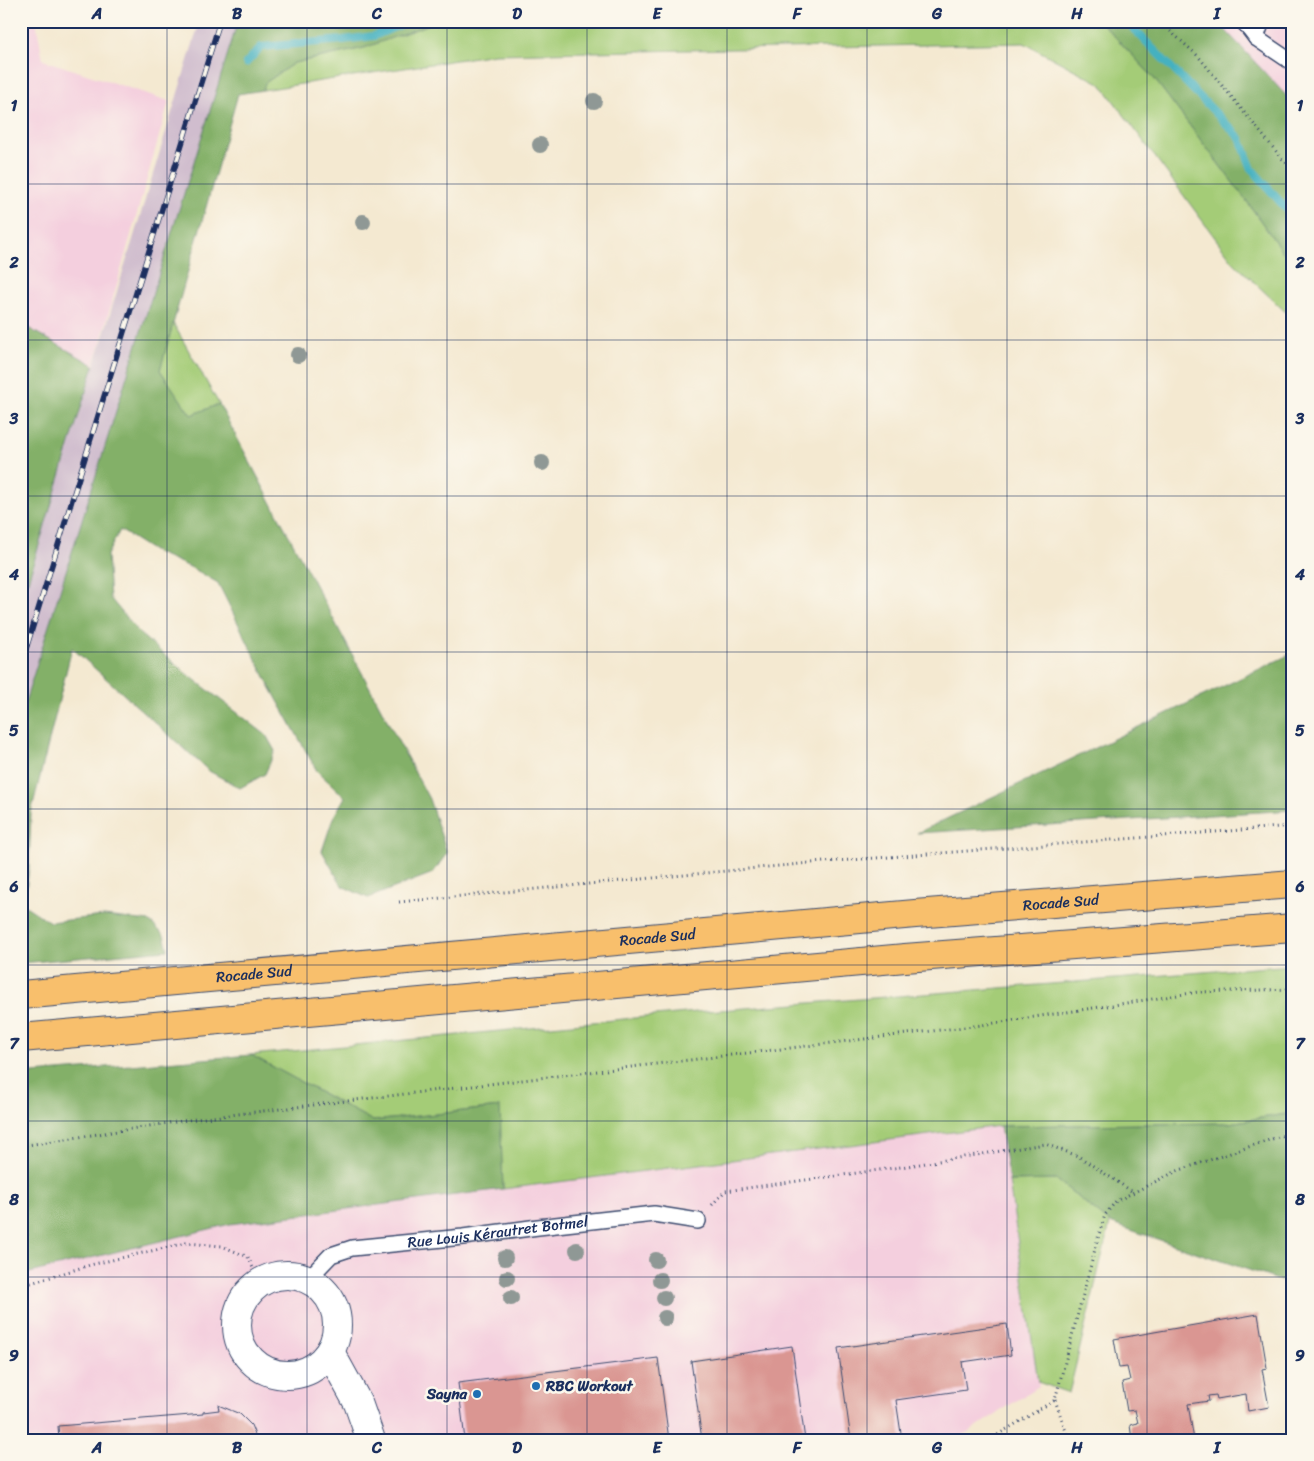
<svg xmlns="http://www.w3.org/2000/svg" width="1314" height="1461" font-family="Sriracha,sans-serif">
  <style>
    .built { fill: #f4cfde }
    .industrial { fill: #d0bdce }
    .green { fill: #a4cc77; stroke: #607e6a }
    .forest { fill: #83b068; stroke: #4f7063 }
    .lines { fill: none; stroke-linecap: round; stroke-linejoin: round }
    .stream { stroke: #44b1c0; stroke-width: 8 }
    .building { fill: #da9692 }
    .lane-casing { stroke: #3c4b6f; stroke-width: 18 }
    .street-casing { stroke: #3c4b6f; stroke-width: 30 }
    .highway-casing { stroke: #3c4b6f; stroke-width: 30 }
    .path { stroke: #3c4b6f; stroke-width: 3; stroke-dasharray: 1 4; stroke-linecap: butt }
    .lane { stroke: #fff; stroke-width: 15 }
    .street { stroke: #fff; stroke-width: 28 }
    .highway { stroke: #f8bf6c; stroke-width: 28 }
    .rail-casing { stroke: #1b2f5e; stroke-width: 5.5 }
    .rail { stroke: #fbf7ec; stroke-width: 4; stroke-dasharray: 11; stroke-linecap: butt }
    .tree { fill: #8f9895 }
    .grid { fill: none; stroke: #1b2f5e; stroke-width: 1; stroke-opacity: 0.55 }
    .poi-dot { fill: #1f6fb2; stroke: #fbf7ec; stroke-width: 2 }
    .labels { text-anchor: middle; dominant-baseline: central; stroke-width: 5; stroke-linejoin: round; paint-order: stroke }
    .street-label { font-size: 15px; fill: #1b2f5e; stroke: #fbf7ec }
    .poi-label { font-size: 15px; font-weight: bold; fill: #1b2f5e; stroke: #fbf7ec; text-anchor: start }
    .neatline { fill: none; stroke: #1b2f5e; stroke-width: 2 }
    .grid-label { font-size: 16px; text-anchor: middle; font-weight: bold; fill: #1b2f5e }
  </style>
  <rect width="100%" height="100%" fill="#fbf7ec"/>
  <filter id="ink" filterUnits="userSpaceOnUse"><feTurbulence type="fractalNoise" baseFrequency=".02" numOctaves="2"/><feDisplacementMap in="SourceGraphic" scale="10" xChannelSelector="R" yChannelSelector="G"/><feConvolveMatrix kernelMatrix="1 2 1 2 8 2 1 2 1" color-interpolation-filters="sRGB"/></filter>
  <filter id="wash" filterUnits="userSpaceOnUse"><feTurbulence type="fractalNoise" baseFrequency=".0096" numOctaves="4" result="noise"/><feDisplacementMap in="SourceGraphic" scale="20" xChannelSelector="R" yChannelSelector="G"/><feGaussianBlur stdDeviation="1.12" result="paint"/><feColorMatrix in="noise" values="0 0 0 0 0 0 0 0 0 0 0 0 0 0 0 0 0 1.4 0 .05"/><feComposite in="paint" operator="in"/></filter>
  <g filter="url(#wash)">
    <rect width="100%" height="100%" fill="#f4e9d1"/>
    <!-- built -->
    <g class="built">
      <polygon points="21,21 36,21 43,60 169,101 94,365 21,324"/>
      <polygon points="1217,21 1293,21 1293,103"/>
      <polygon points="1000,1126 1009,1181 1039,1386 956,1440 21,1440 21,1275 230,1224"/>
    </g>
    <!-- industrial -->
    <polygon class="industrial" points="200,21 238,21 21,715 21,604"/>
    <!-- green -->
    <g class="green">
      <polygon points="438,21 1100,21 1153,77 1246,200 1293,267 1293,319 1233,262 1101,84 1024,43 495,54 263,90 265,83 294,63 364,48"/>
      <polygon points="173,323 219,404 191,416 160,370"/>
      <polygon points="1293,965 1293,1113 1229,1123 1000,1126 503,1189 499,1107 373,1121 251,1055 707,1011"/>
      <polygon points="1057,1180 1110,1223 1069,1393 1038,1382 1009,1181"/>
    </g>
    <!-- forest -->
    <g class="forest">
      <polygon points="238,21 438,21 364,48 294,63 265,83 263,90 238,94 160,370 191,415 219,404 429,799 447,853 433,873 368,898 342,886 322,851 333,818 345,797 317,771 268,683 218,583 190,567 153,551 120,530 107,555 110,598 141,635 186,673 266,735 275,751 265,774 240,788 209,771 72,648 31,813 29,869 24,905 50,922 104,916 149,921 164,935 168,950 21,963 21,715"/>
      <polygon points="1100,21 1217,21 1293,103 1293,267 1246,200 1153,77"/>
      <polygon points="21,324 94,365 21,604 21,448 26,433 24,409 21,406"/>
      <polygon points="1293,653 1293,810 917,833"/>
      <polygon points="251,1055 373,1121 500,1107 503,1189 230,1224 21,1275 21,1074"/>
      <polygon points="1293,1113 1293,1285 1110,1223 1057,1180 1009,1181 1000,1126 1229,1123"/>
    </g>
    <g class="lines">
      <!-- stream -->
      <g class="stream">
        <polyline points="1126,21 1240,138 1252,169 1293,217"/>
        <polyline points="246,63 261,47 343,40 374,36 409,21"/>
      </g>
    </g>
    <g id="blocks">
      <!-- building -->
      <g class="building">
        <polygon points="1258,1314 1267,1368 1262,1369 1269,1407 1248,1411 1246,1394 1217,1399 1216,1395 1208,1396 1209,1401 1188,1404 1194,1440 1132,1440 1130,1425 1138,1423 1135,1410 1127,1411 1122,1382 1130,1380 1127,1367 1119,1368 1114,1339"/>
        <polygon points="1007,1324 1011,1355 962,1362 966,1390 896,1400 902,1440 851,1440 838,1348"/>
        <polygon points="792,1346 805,1440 702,1440 691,1361"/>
        <polygon points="658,1358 669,1440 465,1440 458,1383"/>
        <polygon points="218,1405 240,1414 251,1425 257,1440 59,1440 58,1426 203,1414 203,1412 219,1410"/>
      </g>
    </g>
  </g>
  <g filter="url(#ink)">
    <use href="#blocks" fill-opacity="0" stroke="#3c4b6f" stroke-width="1"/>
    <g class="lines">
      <!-- lane casing -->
      <g class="lane-casing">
        <g id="lane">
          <polyline points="1243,21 1256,38 1293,63"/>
          <polyline points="1256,38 1262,21"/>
          <path id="s1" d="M308,1279L331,1255L352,1248L463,1237L538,1227L654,1214L698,1221"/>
        </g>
      </g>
      <!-- street casing -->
      <g class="street-casing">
        <g id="street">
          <circle cx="287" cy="1325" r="50"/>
          <polyline points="330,1352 358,1403 371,1440"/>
        </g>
      </g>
      <!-- highway casing -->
      <g class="highway-casing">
        <g id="highway">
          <path id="s2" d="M21,995L915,914L1293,884"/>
          <polyline points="21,1038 905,958 1293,928"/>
        </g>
      </g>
      <!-- path -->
      <g class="path">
        <polyline points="1159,21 1198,56 1293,172"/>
        <polyline points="399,902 811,863 1293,826"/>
        <polyline points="21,1146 188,1120 982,1025 1198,992 1293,989"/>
        <polyline points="712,1205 725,1191 901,1167 1045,1144 1078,1156 1133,1192"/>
        <polyline points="21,1286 90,1265 186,1243 222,1246 248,1257 260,1283"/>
        <polyline points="1055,1400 1069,1440"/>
        <polyline points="989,1440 1055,1400 1098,1238 1105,1215 1116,1201 1177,1171 1293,1132"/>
      </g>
      <!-- lane -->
      <use href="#lane" class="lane"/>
      <!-- street -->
      <use href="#street" class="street"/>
      <!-- highway -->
      <use href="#highway" class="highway"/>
      <!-- rail casing -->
      <g class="rail-casing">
        <polyline id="rail" points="21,665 220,21"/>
      </g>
      <!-- rail -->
      <use href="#rail" class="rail"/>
    </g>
    <!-- trees -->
    <g class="tree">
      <circle cx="594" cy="101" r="8"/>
      <circle cx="540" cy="145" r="8"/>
      <circle cx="363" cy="222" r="8"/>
      <circle cx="298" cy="355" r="8"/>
      <circle cx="542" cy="463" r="8"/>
      <circle cx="577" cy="1250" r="8"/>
      <circle cx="505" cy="1258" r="8"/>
      <circle cx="656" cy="1260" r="8"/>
      <circle cx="507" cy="1278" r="8"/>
      <circle cx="660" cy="1280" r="8"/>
      <circle cx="511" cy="1298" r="8"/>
      <circle cx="664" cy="1298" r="8"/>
      <circle cx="665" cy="1318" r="8"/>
    </g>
  </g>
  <!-- grid -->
  <path class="grid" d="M167,21V1440M307,21V1440M447,21V1440M587,21V1440M727,21V1440M867,21V1440M1007,21V1440M1147,21V1440M21,184H1293M21,340H1293M21,496H1293M21,652H1293M21,809H1293M21,965H1293M21,1121H1293M21,1277H1293"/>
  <!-- markers -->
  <g class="poi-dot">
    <circle cx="536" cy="1386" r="5"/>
    <circle cx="477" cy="1394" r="5"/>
  </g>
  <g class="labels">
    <!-- street labels -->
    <g class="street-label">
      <text stroke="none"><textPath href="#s2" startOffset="1044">Rocade Sud</textPath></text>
      <text stroke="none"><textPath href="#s2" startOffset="639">Rocade Sud</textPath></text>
      <text stroke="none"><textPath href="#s2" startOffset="234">Rocade Sud</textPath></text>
      <text stroke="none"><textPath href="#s1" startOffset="202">Rue Louis Kérautret Botmel</textPath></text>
    </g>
    <!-- poi labels -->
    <g class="poi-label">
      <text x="546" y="1386">RBC Workout</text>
      <text x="467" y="1394" text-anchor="end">Sayna</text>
    </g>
  </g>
  <!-- margin -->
  <rect width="1314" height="1461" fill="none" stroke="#fbf7ec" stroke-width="55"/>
  <rect x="28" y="28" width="1258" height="1406" class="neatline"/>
  <g class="grid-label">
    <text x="97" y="19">A</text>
    <text x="237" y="19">B</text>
    <text x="377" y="19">C</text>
    <text x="517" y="19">D</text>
    <text x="657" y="19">E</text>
    <text x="797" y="19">F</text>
    <text x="937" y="19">G</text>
    <text x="1077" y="19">H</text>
    <text x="1217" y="19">I</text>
    <text x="14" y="111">1</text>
    <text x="1300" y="111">1</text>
    <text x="14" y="268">2</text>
    <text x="1300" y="268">2</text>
    <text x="14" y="424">3</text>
    <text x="1300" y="424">3</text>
    <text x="14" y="580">4</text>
    <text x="1300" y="580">4</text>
    <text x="14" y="736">5</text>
    <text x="1300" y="736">5</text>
    <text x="14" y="892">6</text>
    <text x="1300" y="892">6</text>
    <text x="14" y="1049">7</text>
    <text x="1300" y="1049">7</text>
    <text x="14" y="1205">8</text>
    <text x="1300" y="1205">8</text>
    <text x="14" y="1361">9</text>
    <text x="1300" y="1361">9</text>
    <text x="97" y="1453">A</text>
    <text x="237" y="1453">B</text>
    <text x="377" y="1453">C</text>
    <text x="517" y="1453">D</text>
    <text x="657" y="1453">E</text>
    <text x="797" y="1453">F</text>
    <text x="937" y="1453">G</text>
    <text x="1077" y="1453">H</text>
    <text x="1217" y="1453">I</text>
  </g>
</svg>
